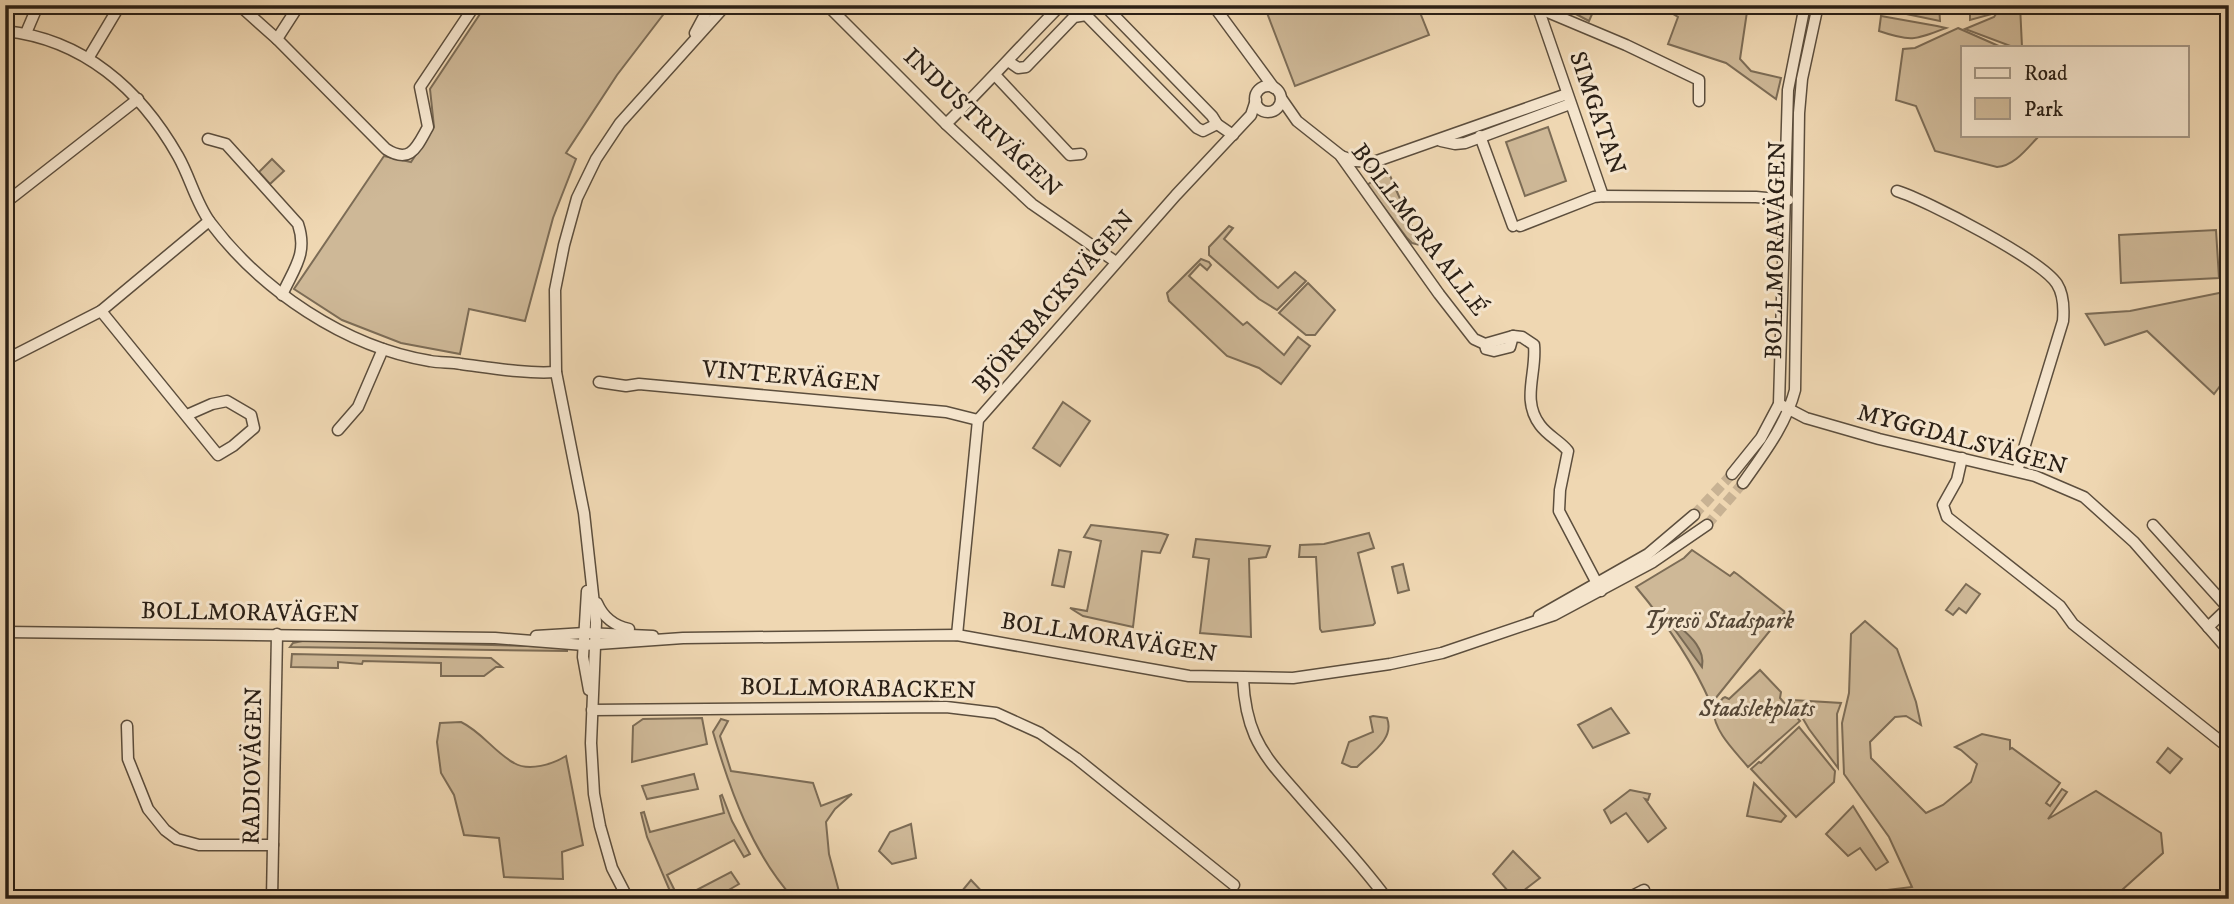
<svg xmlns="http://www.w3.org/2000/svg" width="2234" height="904" font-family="'IM FELL DW Pica',serif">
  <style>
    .green { fill: #ceb897; stroke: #7c6c56; stroke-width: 2 }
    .water { fill: #ac997d; stroke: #786954; stroke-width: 2 }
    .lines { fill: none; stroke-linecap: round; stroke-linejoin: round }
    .minor-tunnel { stroke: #c8b293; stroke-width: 10; stroke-dasharray: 10 5; stroke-linecap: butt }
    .minor-casing { stroke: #5c4e3d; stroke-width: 13 }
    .minor { stroke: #f5e5cd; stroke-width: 10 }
    .labels { text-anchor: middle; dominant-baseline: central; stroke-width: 6; stroke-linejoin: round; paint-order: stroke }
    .street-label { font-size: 24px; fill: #2b2016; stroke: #f5e5cd }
    .park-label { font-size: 24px; font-style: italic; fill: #544636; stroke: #f5e5cd }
  </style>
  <rect width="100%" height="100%" fill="#efd7b2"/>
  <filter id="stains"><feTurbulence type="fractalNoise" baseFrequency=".00286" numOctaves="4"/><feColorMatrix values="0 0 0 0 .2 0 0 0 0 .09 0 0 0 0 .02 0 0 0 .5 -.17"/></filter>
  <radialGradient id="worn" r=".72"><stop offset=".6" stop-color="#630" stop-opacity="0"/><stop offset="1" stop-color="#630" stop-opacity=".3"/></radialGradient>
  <!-- green -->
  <g class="green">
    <polygon points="486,5 659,5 666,11 617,75 566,153 576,159 553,218 525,321 469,309 460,354 401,343 342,320 294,289 384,156 411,162 434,127 430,89"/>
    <polygon points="1264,5 1417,5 1429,35 1295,86"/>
    <polygon points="1559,5 1596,5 1589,21"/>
    <polygon points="1658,5 1748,5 1740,59 1751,71 1781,78 1776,99 1726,63 1668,44 1678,17"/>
    <polygon points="1883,5 1939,5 1940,21 1882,9"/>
    <polygon points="1970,5 1997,5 1992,14 1970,20"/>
    <polygon points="2002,5 2020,5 2022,47 2013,47 1965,29 1994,17"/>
    <path d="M1881,16L1937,26L1946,28C1915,40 1911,42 1879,31Z"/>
    <path d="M1958,28L2001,47H1963V135H2040C2028,147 2015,166 1997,167L1935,151L1916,106L1896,100L1903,49L1915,48Z"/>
    <polygon points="1548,127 1566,181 1525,196 1506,142"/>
    <polygon points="272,159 284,171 270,184 259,172"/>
    <polygon points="1388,171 1420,245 1412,243 1407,238 1367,185"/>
    <polygon points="1229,226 1233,228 1224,239 1278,288 1295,272 1306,281 1277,310 1259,299 1209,255 1209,247"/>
    <polygon points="2216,230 2219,278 2121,283 2119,235"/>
    <polygon points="1201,259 1209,262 1211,265 1207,270 1200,264 1189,276 1243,325 1247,322 1284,355 1298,337 1310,346 1281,384 1259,368 1227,356 1169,301 1167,293"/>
    <polygon points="1308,283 1335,310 1315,335 1306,335 1279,313"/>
    <polygon points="2229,291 2229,374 2214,394 2147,331 2105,345 2086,314 2130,311"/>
    <polygon points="1063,402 1090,421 1060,466 1033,448"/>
    <polygon points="1091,525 1161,533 1168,535 1160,553 1142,551 1133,627 1083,616 1070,608 1087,611 1101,541 1084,537"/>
    <polygon points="1369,533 1374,548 1358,553 1375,623 1373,625 1322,632 1320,629 1316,557 1299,557 1300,545 1324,544"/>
    <polygon points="1196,539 1270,546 1266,557 1249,559 1251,637 1200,633 1209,559 1193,557"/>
    <polygon points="1059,550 1071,552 1064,587 1052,585"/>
    <path d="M1692,550L1730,576L1734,572L1737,574L1785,612L1711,704C1692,660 1667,624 1636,587L1684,558Z"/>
    <polygon points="1403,564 1409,590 1398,593 1392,567"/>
    <polygon points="1966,584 1980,594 1966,613 1959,608 1953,615 1946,610"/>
    <polygon points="1865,621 1897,649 1916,702 1921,725 1906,716 1895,717 1870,742 1871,758 1926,813 1943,805 1971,782 1977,764 1961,750 1955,747 1982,734 2010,740 2010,749 2012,748 2060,783 2046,803 2050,806 2062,789 2067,792 2048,819 2096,791 2161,833 2163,853 2112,899 1871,899 1870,892 1912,887 1889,837 1844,774 1842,723 1849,693 1851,634"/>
    <polygon points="307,640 567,647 567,651 290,647 293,643"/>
    <polygon points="292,654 491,658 502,667 496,667 484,676 441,676 441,663 363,661 362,664 338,662 338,668 291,667"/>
    <path d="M1760,670L1781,692L1780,698L1800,721L1748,767C1734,750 1715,733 1713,710L1723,698L1725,697L1729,699Z"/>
    <polygon points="1792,700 1841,703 1837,714 1838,768 1809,729"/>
    <polygon points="1611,708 1629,733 1593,748 1578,725"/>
    <path d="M1373,716L1387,718C1395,739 1371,753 1357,767H1351L1342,763L1349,742L1373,732L1370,717Z"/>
    <polygon points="702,718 707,744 632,762 633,726 643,719"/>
    <path d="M721,719L728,721L720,736L731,771L813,783L821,806L852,794L835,809L826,822L829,854L841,899H794C752,853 730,790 713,732Z"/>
    <path d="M461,722C482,732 494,752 514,763C529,772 553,764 566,756L583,845L562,852L563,879L504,877L499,838L464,835L454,795L441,773L437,742L440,723Z"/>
    <polygon points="1799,727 1835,771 1834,782 1796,817 1751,769 1759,762 1761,763"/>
    <polygon points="2168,748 2182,759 2170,773 2157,762"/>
    <polygon points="694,774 698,789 647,799 642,786"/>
    <polygon points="1754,783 1786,816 1781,822 1747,816"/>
    <polygon points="1630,790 1650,794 1648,800 1645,799 1666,828 1648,842 1626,813 1611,823 1604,810"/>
    <polygon points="722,795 732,821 750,854 744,857 734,840 667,875 676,893 672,896 647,837 641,813 644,812 650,832 724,813 720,796"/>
    <polygon points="1853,806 1888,862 1876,870 1860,848 1848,856 1826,834"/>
    <polygon points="911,824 916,858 892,864 879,851 890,832"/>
    <polygon points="1513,851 1540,878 1514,898 1493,874"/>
    <polygon points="731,872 739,884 713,899 683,897"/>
    <polygon points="971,880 988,898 969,899 962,891"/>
  </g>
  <!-- water -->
  <path class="water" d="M1670,618C1683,631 1706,645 1702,667L1667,619Z"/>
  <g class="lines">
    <!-- minor-tunnel -->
    <g class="minor-tunnel">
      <polyline points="1694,515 1732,474"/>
      <polyline points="1707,525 1743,483"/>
    </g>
    <!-- minor casing -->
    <g class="minor-casing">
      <g id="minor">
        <path d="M239,5L277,39L386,149C411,165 417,146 428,127L420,87L475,5"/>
        <polyline points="827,5 946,124 1032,204 1116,262"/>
        <polyline points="1104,5 1212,116 1217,124 1233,135"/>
        <polyline points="1213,5 1274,88"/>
        <polyline points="1537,5 1603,196"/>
        <polyline points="1538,8 1626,45 1699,80 1699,101"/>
        <path d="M5,31C83,39 140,89 178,156C190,177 196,203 210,222C261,290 345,347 430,361C440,363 451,362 461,364C492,368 526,374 556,372"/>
        <polyline points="26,33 38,5"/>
        <polyline points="695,33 710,5"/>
        <polyline points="277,39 299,5"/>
        <polyline points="89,57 120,5"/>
        <polyline points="1008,61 1018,68 1026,67 1074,17 1086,15 1197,128 1203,131 1217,124"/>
        <polyline points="995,75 1070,155 1081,154"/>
        <circle cx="1268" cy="99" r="13"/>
        <path d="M1281,98L1297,121L1340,155L1439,294L1474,339L1485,344L1513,336L1522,337L1534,345C1537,373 1521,400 1540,425C1548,436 1560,441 1568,451L1560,490L1559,511L1601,591"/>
        <path d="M946,124C986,85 1022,44 1061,5"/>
        <polyline points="1480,136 1513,226"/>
        <path d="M208,139L226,144L298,224C308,254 294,268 282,295"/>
        <polyline points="1441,141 1455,144 1465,143 1570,104"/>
        <polyline points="1341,156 1355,161 1374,162 1567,94"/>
        <path d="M1897,191C1926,200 2042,260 2057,284C2064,295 2064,309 2063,321L2017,471"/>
        <polyline points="5,203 138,99"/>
        <polyline points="1520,226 1594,197 1603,196 1756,197 1788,200"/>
        <polyline points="101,311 218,455 233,446 254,428 251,415 227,401 212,404 187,415"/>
        <polyline points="1485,344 1486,349 1494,351 1510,347 1513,336"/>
        <polyline points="5,360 101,311 209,221"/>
        <polyline points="599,382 626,386 639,384 946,412 978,420"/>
        <polyline points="1779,404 1806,418 1879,439 2035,476 2084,497 2134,542 2229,651"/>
        <polyline points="338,430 358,407 383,349"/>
        <polyline points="1962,458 1957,480 1943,505 1947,517 2060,606 2073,624 2229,748"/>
        <polyline points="1732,474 1761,438 1779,404 1788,90 1805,5"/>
        <path d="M1743,483C1764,453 1786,425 1795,390L1799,113L1802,79L1818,5"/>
        <polyline points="2153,525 2229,609"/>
        <polyline points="587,591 583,657 589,690"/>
        <path d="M597,603C603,617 615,626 629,629"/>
        <polyline points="1539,616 1648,554 1694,515"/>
        <polyline points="2208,627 2228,608"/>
        <polyline points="5,632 495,638 584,645 683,638 957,635 1189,676 1293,678 1390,664 1442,653 1554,615 1653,562 1707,525"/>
        <polyline points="957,635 978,420 1176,195 1251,115 1256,100"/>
        <polyline points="536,636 585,633 653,636"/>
        <path d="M1243,679C1244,699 1247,718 1255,736C1265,758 1281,775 1296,792C1327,828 1359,861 1387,899"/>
        <polyline points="592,710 946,707 996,713 1040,733 1076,758 1234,885"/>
        <polyline points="127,726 128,759 148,809 165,830 177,839 199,845 273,845"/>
        <polyline points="272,899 277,634"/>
        <polyline points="628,899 612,868 600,826 594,794 591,743 596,622 584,513 556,372 555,290 564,245 577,198 596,159 620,123 726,5"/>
        <polyline points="1626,899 1644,890"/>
      </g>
    </g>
    <!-- minor -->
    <use href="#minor" class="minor"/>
  </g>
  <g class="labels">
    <!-- street labels -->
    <g class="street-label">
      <text transform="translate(1597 113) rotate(71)">SIMGATAN</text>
      <text transform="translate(982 123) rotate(43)">INDUSTRIVÄGEN</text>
      <text transform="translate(1419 230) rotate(53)">BOLLMORA ALLÉ</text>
      <text transform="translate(1776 250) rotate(-89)">BOLLMORAVÄGEN</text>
      <text transform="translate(1054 302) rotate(-49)">BJÖRKBACKSVÄGEN</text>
      <text transform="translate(791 377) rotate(5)">VINTERVÄGEN</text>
      <text transform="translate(1962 440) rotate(15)">MYGGDALSVÄGEN</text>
      <text transform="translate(250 613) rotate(1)">BOLLMORAVÄGEN</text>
      <text transform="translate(1109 638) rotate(9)">BOLLMORAVÄGEN</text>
      <text transform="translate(858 689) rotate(1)">BOLLMORABACKEN</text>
      <text transform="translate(253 766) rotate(-89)">RADIOVÄGEN</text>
    </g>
    <!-- park labels -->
    <g class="park-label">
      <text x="1719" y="621">Tyresö Stadspark</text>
      <text x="1757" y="709">Stadslekplats</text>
    </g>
  </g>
  <!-- margin -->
  <rect width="2234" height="904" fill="none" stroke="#efd7b2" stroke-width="28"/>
  <rect x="7" y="7" width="2220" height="890" fill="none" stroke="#2b2016" stroke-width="3.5"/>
  <rect x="14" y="14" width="2206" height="876" fill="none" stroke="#2b2016" stroke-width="2"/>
  <!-- legend -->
  <rect x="1961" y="46" width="228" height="91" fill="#f5e5cd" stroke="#a49684" stroke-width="2"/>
  <rect x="1975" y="68" width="35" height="10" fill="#f5e5cd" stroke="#a49684" stroke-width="2"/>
  <text x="2024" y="80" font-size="21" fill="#2b2016">Road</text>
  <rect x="1975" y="98" width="35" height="21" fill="#ceb897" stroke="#a49684" stroke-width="2"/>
  <text x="2024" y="116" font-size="21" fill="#2b2016">Park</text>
  <rect width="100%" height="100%" filter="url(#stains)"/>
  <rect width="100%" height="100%" fill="url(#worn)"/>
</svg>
